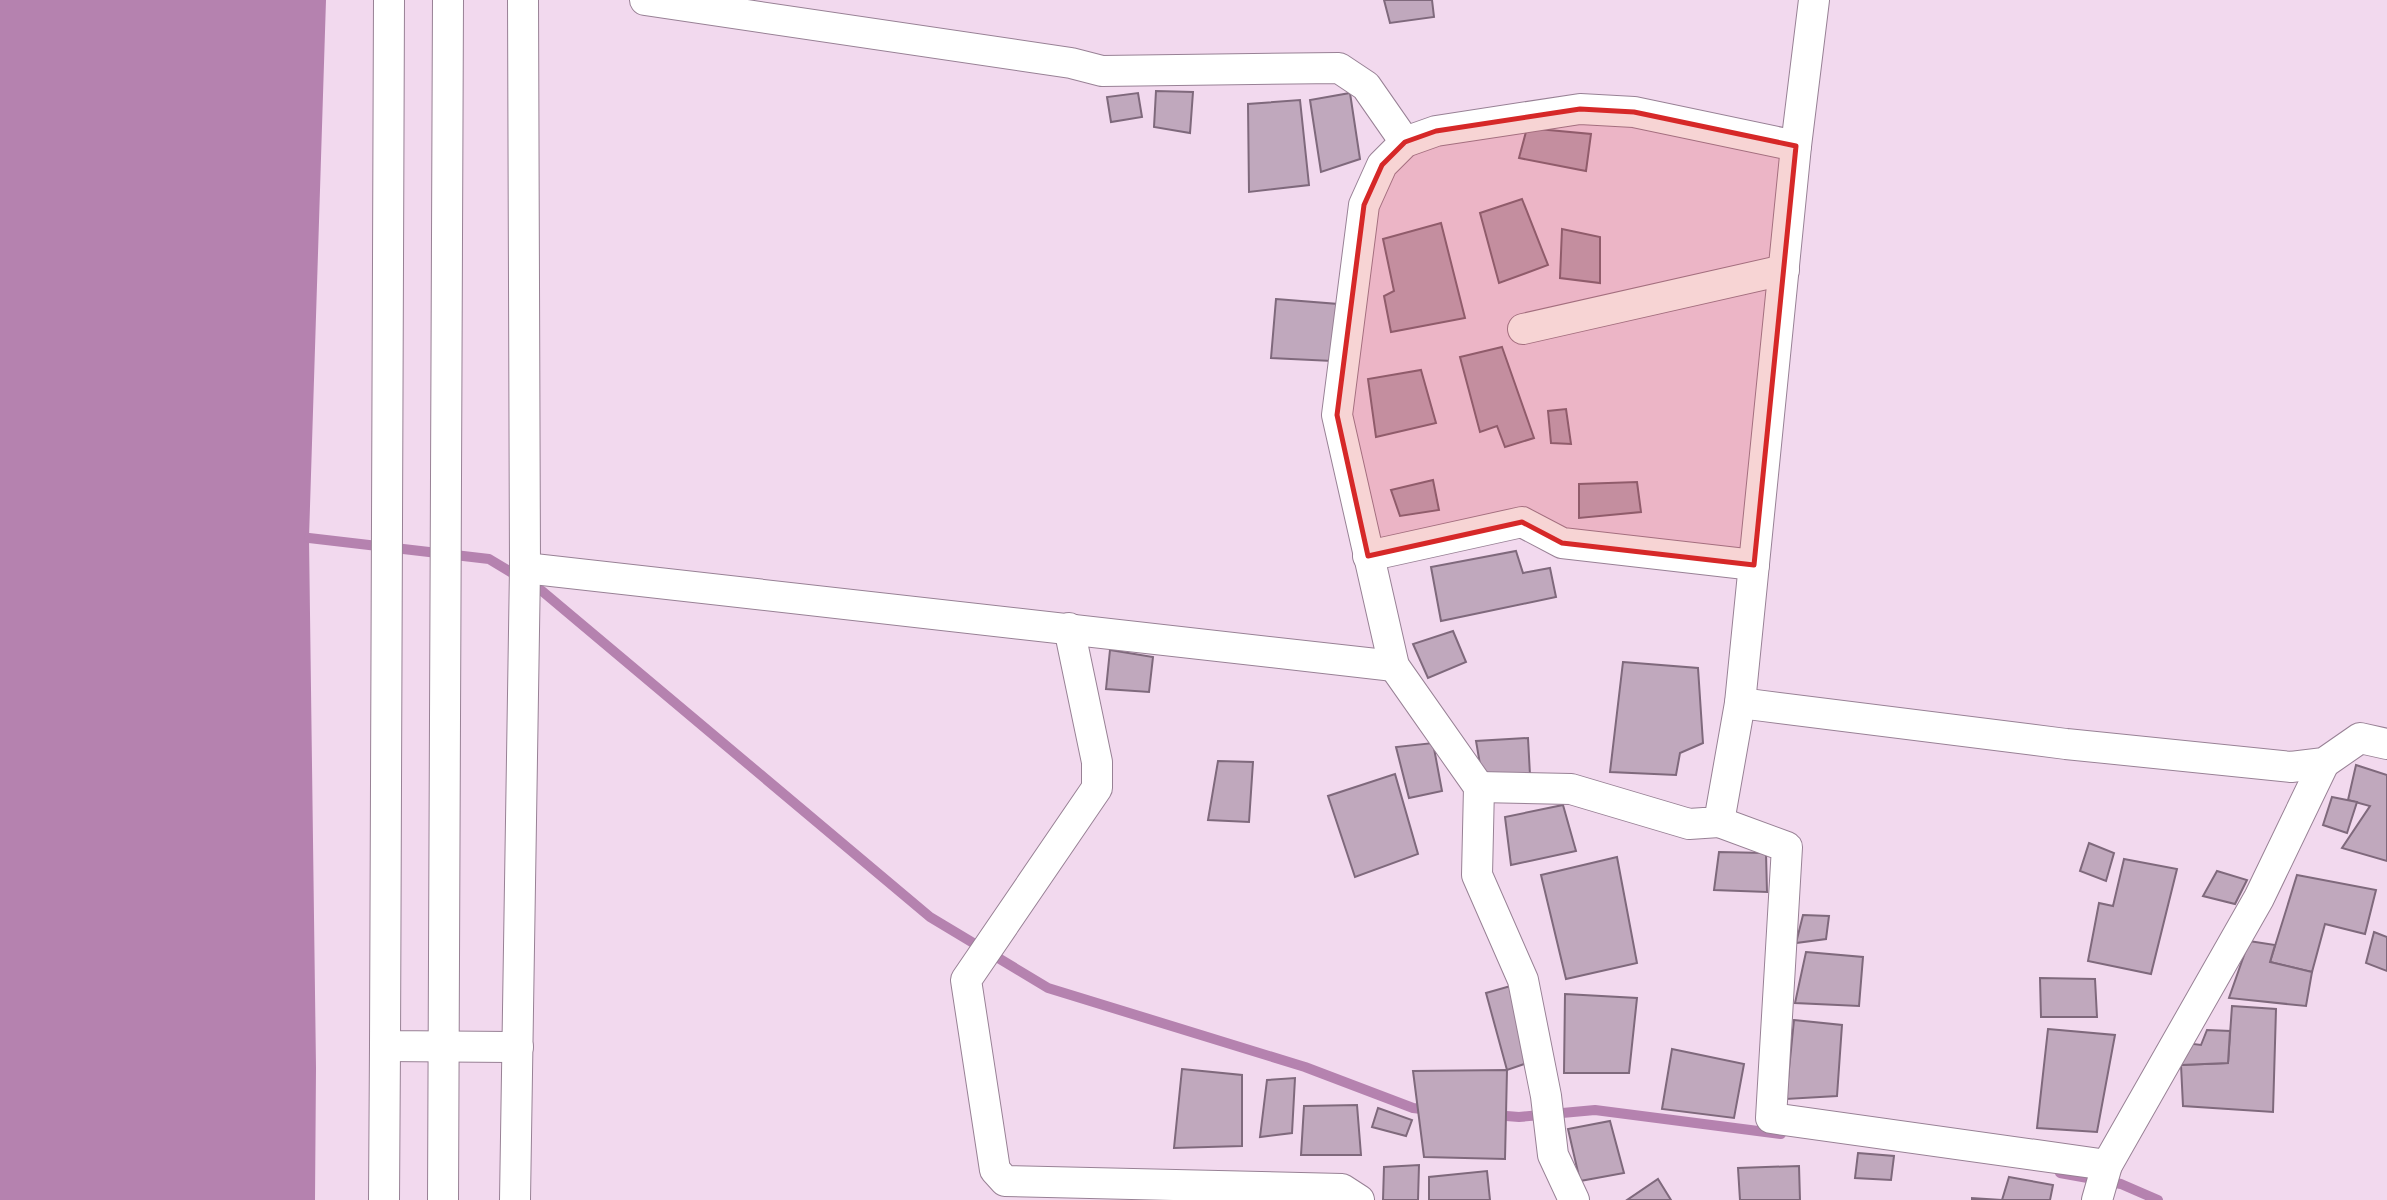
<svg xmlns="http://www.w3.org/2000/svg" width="2387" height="1200" font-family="'Fira Sans Condensed',sans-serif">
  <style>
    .water { fill: #b582af }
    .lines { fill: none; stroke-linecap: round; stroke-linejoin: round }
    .stream { stroke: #b582af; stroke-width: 10 }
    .building { fill: #c0a8bd; stroke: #7f697c; stroke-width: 2 }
    .street-casing { stroke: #988195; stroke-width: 32 }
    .street { stroke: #fff; stroke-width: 30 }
    .marked { fill: #d62828; fill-opacity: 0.2; stroke: #d62828; stroke-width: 5; stroke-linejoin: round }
  </style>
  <rect width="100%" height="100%" fill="#f2d9ee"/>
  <!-- water -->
  <polygon class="water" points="0,0 326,0 309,538 316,1068 315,1200 0,1200"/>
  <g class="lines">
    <!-- stream -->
    <g class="stream">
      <polyline points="309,538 489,559 542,591 930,917 1048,988 1305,1067 1413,1108 1430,1110"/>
      <polyline points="1494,1115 1519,1117 1595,1110 1781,1134"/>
      <polyline points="2060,1173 2121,1184 2158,1200"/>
    </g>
  </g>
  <!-- building -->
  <g class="building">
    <polygon points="1384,0 1432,0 1434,17 1390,23"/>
    <polygon points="1156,91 1193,92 1190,133 1154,127"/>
    <polygon points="1138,93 1142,117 1111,122 1107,97"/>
    <polygon points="1350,93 1360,159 1321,172 1310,100"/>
    <polygon points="1300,100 1309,185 1249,192 1248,104"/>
    <polygon points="1527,128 1591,134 1586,171 1519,158"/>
    <polygon points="1522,199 1548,265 1499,283 1480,213"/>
    <polygon points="1441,223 1465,318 1391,332 1384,296 1394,291 1383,239"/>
    <polygon points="1562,229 1600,237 1600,283 1560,278"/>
    <polygon points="1276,299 1338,304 1332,361 1271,358"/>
    <polygon points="1502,347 1534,438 1505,447 1497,426 1480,432 1460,357"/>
    <polygon points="1421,370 1436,423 1376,437 1368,379"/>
    <polygon points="1566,409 1571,444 1551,443 1548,411"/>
    <polygon points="1433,480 1439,510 1400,516 1391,490"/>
    <polygon points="1637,482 1641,512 1579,518 1579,484"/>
    <polygon points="1516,551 1523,573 1550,568 1556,597 1441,621 1431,567"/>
    <polygon points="1453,631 1466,662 1428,678 1413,644"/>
    <polygon points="1110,650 1153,657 1149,692 1106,689"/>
    <polygon points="1623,662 1698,668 1703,743 1680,753 1676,775 1610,772"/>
    <polygon points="1528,738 1530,775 1482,776 1476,741"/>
    <polygon points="1433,743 1442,791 1409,798 1396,747"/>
    <polygon points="1218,761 1253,762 1249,822 1208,820"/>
    <polygon points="2356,765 2387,775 2387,861 2342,848 2370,806 2348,800"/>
    <polygon points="1395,774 1418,854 1355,877 1328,796"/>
    <polygon points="2332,797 2357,802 2347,833 2323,825"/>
    <polygon points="1563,805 1576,851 1511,865 1505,817"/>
    <polygon points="2089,843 2114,853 2106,881 2080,871"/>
    <polygon points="1719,852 1766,853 1767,892 1714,890"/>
    <polygon points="1617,857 1637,963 1566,979 1541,875"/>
    <polygon points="2124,859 2177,869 2151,974 2088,961 2099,903 2113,906"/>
    <polygon points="2217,871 2247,880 2235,904 2203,896"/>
    <polygon points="2297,875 2376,890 2365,934 2325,924 2312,972 2270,962"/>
    <polygon points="1803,915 1829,916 1826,939 1796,943"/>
    <polygon points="2374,932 2387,937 2387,971 2366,963"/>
    <polygon points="2249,941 2275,945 2270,962 2312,972 2306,1006 2229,998"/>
    <polygon points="1806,952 1863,957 1859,1006 1795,1003"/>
    <polygon points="2040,978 2095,979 2097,1017 2041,1017"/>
    <polygon points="1514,985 1530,1062 1507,1070 1486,993"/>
    <polygon points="1565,994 1637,998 1629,1073 1564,1073"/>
    <polygon points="2232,1006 2276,1009 2273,1112 2183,1106 2181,1065 2228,1063"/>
    <polygon points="1794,1020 1842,1025 1837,1096 1786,1099"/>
    <polygon points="2048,1029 2115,1035 2097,1132 2037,1128"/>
    <polygon points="2207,1030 2230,1031 2228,1063 2181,1065 2186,1043 2201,1045"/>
    <polygon points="1672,1049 1744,1064 1734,1118 1662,1109"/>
    <polygon points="1182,1069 1242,1075 1242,1146 1174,1148"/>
    <polygon points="1507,1070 1505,1159 1424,1157 1413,1071"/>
    <polygon points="1295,1078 1292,1133 1260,1137 1267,1080"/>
    <polygon points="1357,1105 1361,1155 1301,1155 1304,1106"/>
    <polygon points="1378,1108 1412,1120 1406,1136 1372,1127"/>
    <polygon points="1610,1121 1624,1173 1580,1181 1568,1129"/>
    <polygon points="1858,1153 1894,1156 1891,1180 1855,1178"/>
    <polygon points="1419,1165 1418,1200 1383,1200 1384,1167"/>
    <polygon points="1799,1166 1800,1200 1740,1200 1738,1168"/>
    <polygon points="1487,1171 1490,1200 1429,1200 1429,1177"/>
    <polygon points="2009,1177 2053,1185 2050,1200 1972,1200 1972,1198 2002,1200"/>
    <polygon points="1658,1179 1671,1200 1627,1200"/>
  </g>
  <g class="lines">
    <!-- street casing -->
    <g class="street-casing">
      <g id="street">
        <polyline points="389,0 385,1046 518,1047"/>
        <polyline points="645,0 1071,63 1102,71 1339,68 1366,86 1405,142"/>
        <polyline points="1523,329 1784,270"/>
        <polyline points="1368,556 1522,522 1562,543 1754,565"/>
        <polyline points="525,568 1394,666"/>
        <polyline points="1069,628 1097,762 1097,788 966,980 995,1170 1005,1181 1342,1189 1359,1200"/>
        <polyline points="1740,703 2066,744 2291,767 2324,763 2360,738 2387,744"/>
        <polyline points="1479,787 1571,789 1689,824 1719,822 1740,703 1796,146 1814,0"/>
        <polyline points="1719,822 1787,847 1771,1118 2107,1165"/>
        <polyline points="384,1200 385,1046"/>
        <polyline points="443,1200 448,0"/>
        <polyline points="515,1200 525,568 523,0"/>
        <polyline points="1574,1200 1553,1155 1546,1096 1523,980 1477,875 1479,787 1394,666 1337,415 1364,205 1382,165 1405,142 1436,131 1580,109 1634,112 1796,146"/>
        <polyline points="2097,1200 2107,1165 2259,898 2324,763"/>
      </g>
    </g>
    <!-- street -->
    <use href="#street" class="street"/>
  </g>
  <!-- marked area -->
  <path class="marked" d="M1580,109L1634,112L1796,146L1754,565L1562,543L1522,522L1368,556L1337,415L1364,205L1382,165L1405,142L1436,131Z"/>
</svg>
